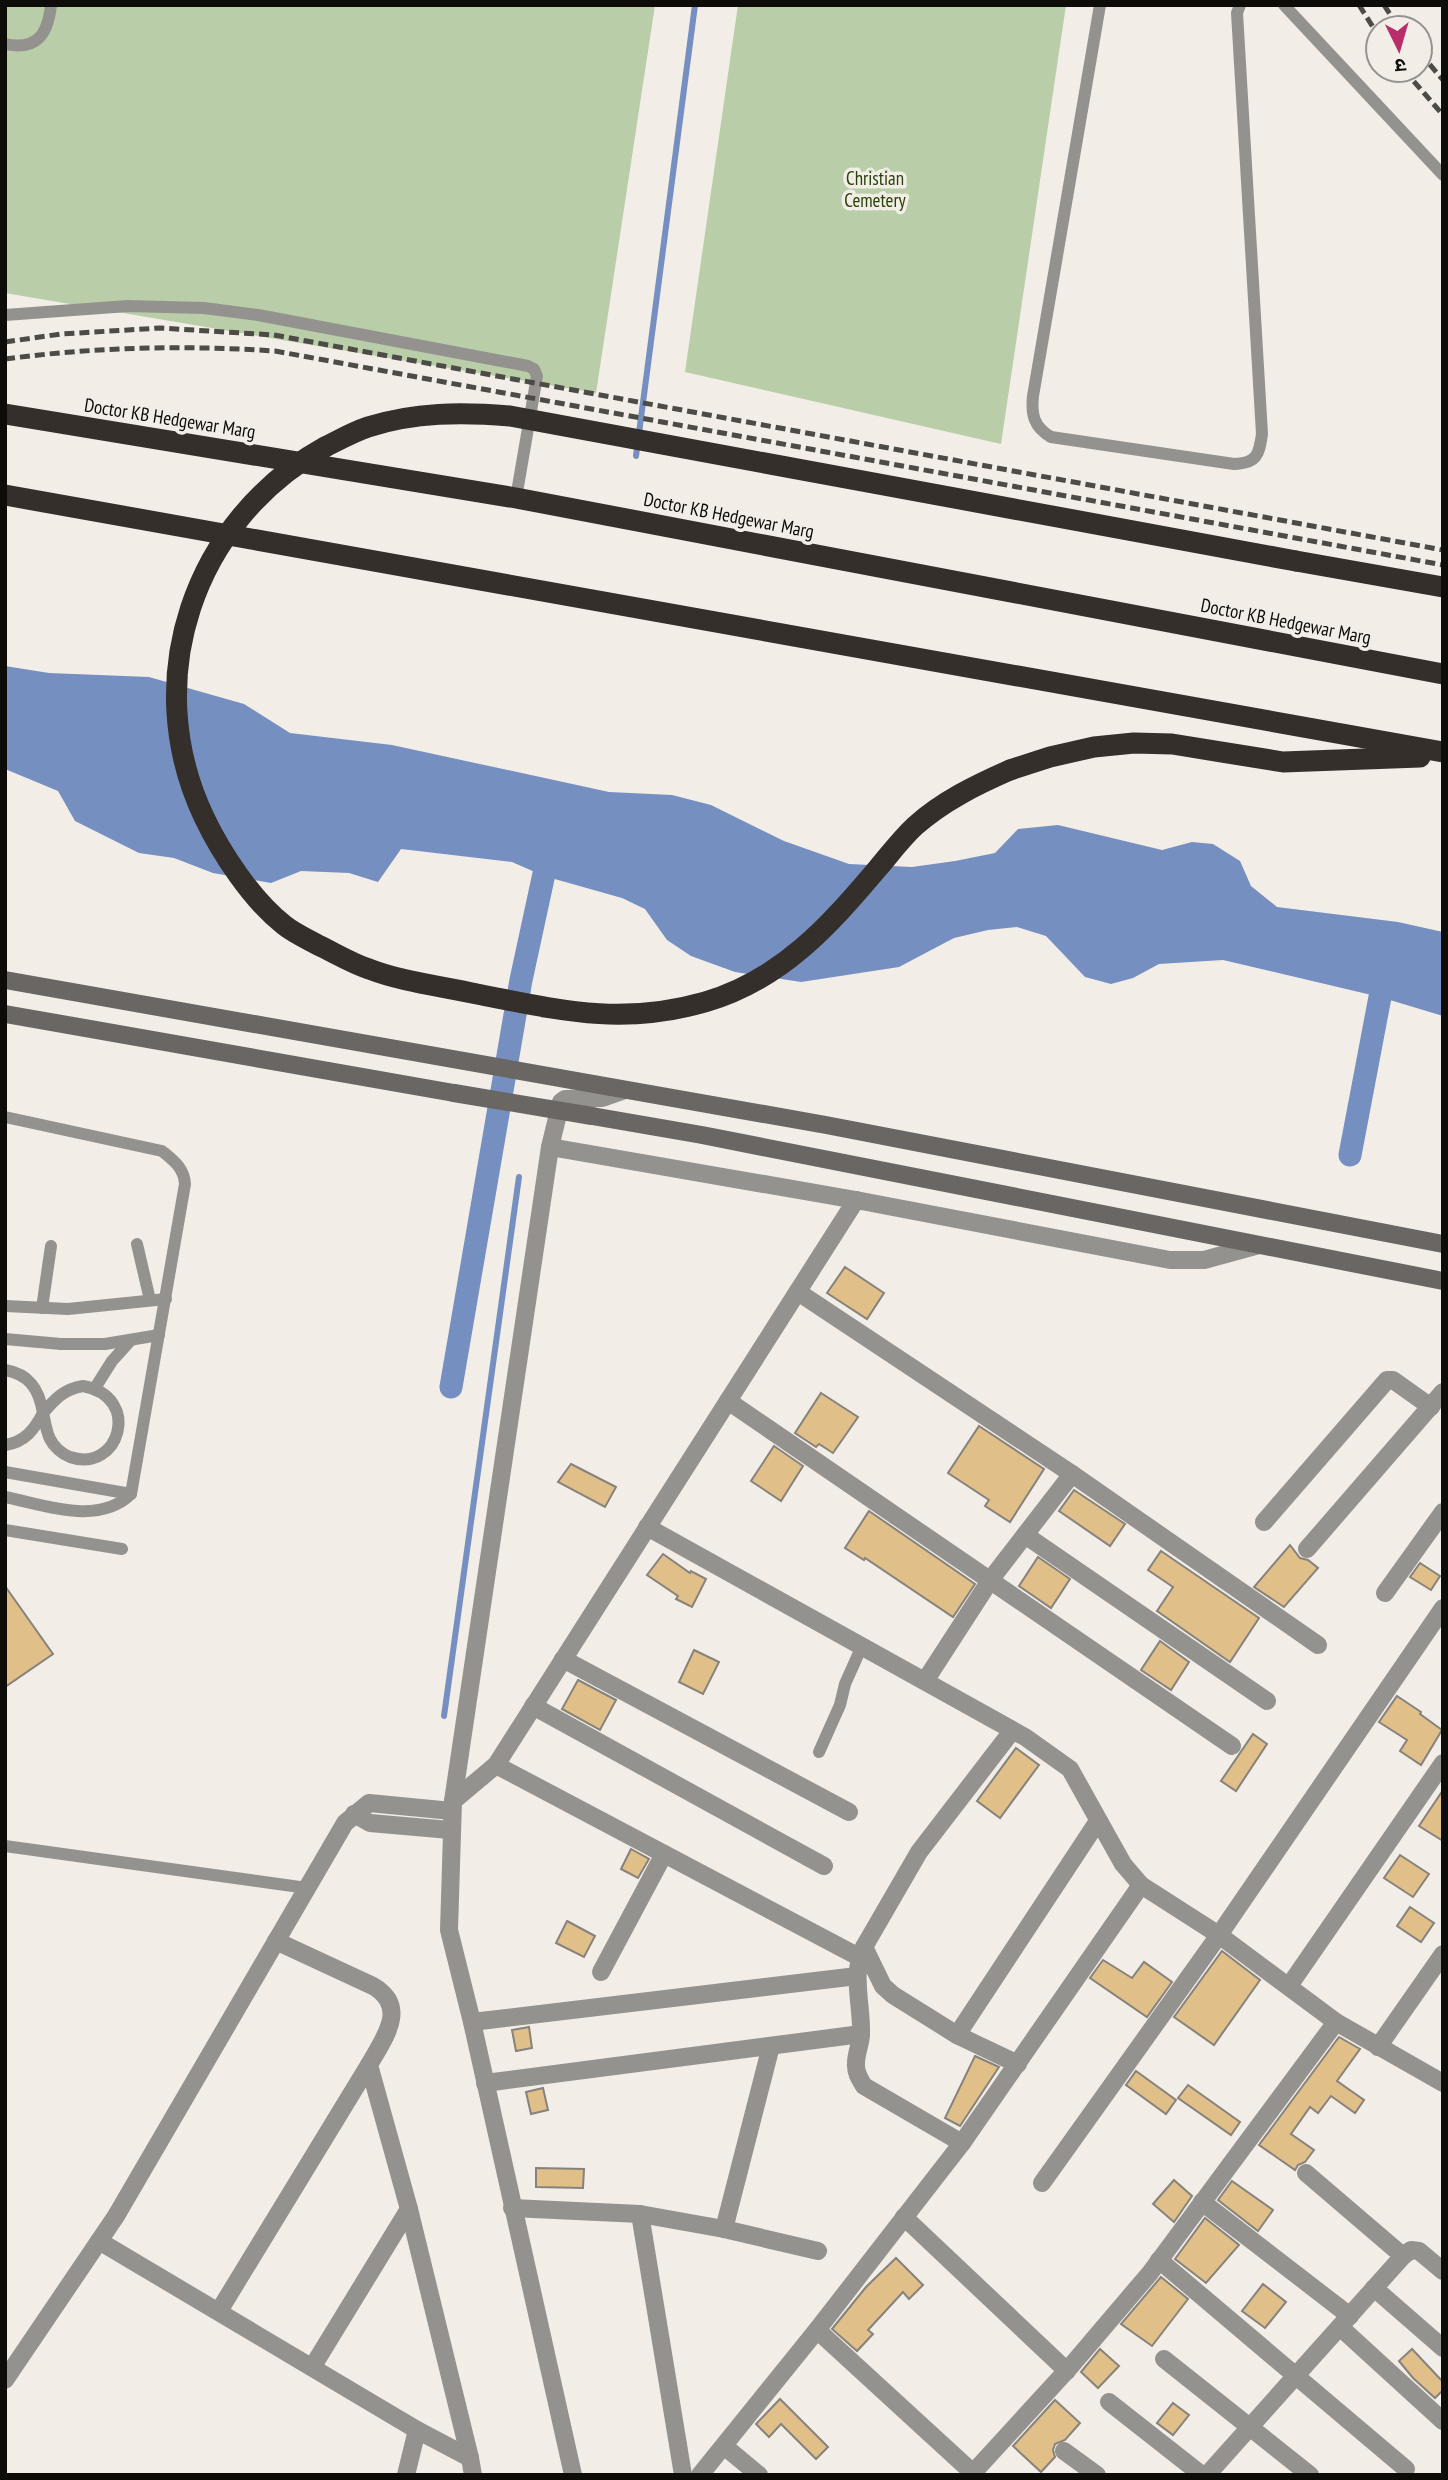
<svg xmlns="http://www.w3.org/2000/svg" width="1448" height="2480" font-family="'PT Sans Narrow','Noto Sans Devanagari',sans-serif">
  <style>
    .green { fill: #b8cda8 }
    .water { fill: #758fc1 }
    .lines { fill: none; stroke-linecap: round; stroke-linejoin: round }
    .stream { stroke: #758fc1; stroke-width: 6 }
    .canal { stroke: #758fc1; stroke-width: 23 }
    .building { fill: #e1bf89; stroke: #86827c; stroke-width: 2 }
    .lane { stroke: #94928f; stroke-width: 12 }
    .street { stroke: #94928f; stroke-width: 18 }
    .secondary { stroke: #6a6663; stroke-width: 18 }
    .highway { stroke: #342f2a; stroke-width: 21 }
    .rail { stroke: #4d4b46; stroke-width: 5; stroke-dasharray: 10 5; stroke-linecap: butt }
    .secondary-bridge { stroke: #6a6663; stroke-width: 18 }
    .highway-bridge { stroke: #342f2a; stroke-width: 21 }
    .labels { text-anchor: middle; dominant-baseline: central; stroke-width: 7; stroke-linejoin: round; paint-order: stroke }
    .park-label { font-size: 19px; fill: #274106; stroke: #f2ede6 }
    .street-label { font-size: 19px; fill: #0d0c09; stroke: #f2ede6 }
  </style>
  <rect width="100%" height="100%" fill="#f2ede6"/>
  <!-- green -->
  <g class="green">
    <polygon points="5,5 655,5 596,393 5,293"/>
    <polygon points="738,5 1066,5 1001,444 685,372"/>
  </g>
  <!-- water -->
  <polygon class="water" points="5,666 49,673 149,677 244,704 290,733 392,745 609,792 672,795 711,805 784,841 849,864 912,867 955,861 995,853 1018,829 1058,825 1162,850 1192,842 1213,844 1240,861 1251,886 1277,907 1398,922 1443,932 1443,1016 1380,997 1223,960 1159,964 1133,978 1111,984 1085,977 1046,936 1017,927 988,930 954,938 899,967 801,982 735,972 691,956 667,940 645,909 622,898 544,876 512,862 401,849 378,882 349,873 301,871 271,883 213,873 174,858 139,853 75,821 58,791 5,769"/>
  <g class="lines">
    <!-- stream -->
    <g class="stream">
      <polyline points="636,456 695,5"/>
      <polyline points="444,1716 519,1177"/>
    </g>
    <!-- canal -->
    <g class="canal">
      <polyline points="1350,1155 1380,997 1394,968"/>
      <polyline points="451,1387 521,980 550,846"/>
    </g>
  </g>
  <!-- building -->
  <g class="building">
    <polygon points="845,1267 884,1293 867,1319 827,1293"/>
    <polygon points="821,1393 858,1417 833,1453 819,1444 816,1447 795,1433"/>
    <polygon points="979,1426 1044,1469 1010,1522 985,1506 989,1500 948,1473"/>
    <polygon points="774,1446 803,1466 781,1501 751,1481"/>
    <polygon points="571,1464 616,1487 605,1507 558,1482"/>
    <polygon points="1074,1490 1125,1524 1110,1546 1059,1511"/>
    <polygon points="869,1511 975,1584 953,1617 865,1558 864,1560 845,1548"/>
    <polygon points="1290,1545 1300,1558 1308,1560 1318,1568 1284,1607 1254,1587"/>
    <polygon points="1161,1551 1259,1618 1230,1662 1157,1611 1173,1587 1148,1570"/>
    <polygon points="663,1554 690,1573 691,1571 706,1579 692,1607 676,1599 678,1596 647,1575"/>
    <polygon points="1038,1557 1070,1579 1051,1608 1019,1586"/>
    <polygon points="1420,1563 1440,1576 1431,1590 1410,1577"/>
    <polygon points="5,1586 53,1654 5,1687"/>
    <polygon points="1160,1641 1189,1662 1171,1690 1141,1670"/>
    <polygon points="694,1650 719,1662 703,1694 679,1682"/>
    <polygon points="578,1680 616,1700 600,1730 562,1709"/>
    <polygon points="1397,1696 1421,1712 1420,1714 1442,1730 1421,1765 1400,1751 1407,1740 1379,1722"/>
    <polygon points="1253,1734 1267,1744 1236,1791 1221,1781"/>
    <polygon points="1016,1748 1039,1765 1000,1818 977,1801"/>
    <polygon points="1443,1790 1443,1841 1419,1826"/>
    <polygon points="631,1849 649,1859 638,1878 621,1869"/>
    <polygon points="1400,1855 1429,1874 1413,1897 1384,1878"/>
    <polygon points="1410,1907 1434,1923 1421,1942 1397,1926"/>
    <polygon points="567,1921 595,1936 584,1957 556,1943"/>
    <polygon points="1222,1951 1260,1980 1214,2045 1174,2017"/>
    <polygon points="1103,1960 1132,1978 1144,1962 1172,1982 1147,2017 1090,1978"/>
    <polygon points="529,2027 532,2048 516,2051 512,2030"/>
    <polygon points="1339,2037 1360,2049 1337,2081 1364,2100 1355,2113 1331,2096 1318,2113 1310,2107 1291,2134 1314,2150 1305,2162 1298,2165 1295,2170 1259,2145"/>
    <polygon points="975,2056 999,2067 960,2126 945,2118"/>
    <polygon points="1136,2071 1176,2100 1166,2114 1126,2085"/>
    <polygon points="1188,2085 1240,2122 1231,2135 1178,2098"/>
    <polygon points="543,2088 548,2110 531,2114 526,2092"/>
    <polygon points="536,2168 584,2169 583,2188 536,2187"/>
    <polygon points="1174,2180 1192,2196 1174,2222 1153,2204"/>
    <polygon points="1232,2181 1273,2210 1258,2231 1218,2200"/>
    <polygon points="1205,2218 1239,2245 1206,2283 1175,2259"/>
    <polygon points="896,2258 923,2285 909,2299 903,2292 868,2330 873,2334 857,2351 832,2329 866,2287"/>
    <polygon points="1161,2277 1188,2299 1152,2346 1121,2324"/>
    <polygon points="1263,2284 1286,2302 1265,2328 1242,2311"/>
    <polygon points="1100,2349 1119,2366 1098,2388 1081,2372"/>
    <polygon points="1412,2349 1443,2382 1443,2390 1435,2398 1413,2378 1399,2361"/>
    <polygon points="780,2399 828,2447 816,2459 781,2424 769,2437 756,2424"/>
    <polygon points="1055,2400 1080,2423 1065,2440 1055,2444 1053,2450 1055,2457 1041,2472 1013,2446"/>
    <polygon points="1173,2403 1189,2415 1173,2435 1157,2423"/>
  </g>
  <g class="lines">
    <!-- lane -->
    <g class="lane">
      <path d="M1100,5L1033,396C1031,415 1034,427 1051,437L1234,464C1257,463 1259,455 1262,434L1237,13L1240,5"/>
      <polyline points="1284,5 1443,175"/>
      <path d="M5,44C37,51 48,34 51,5"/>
      <polyline points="5,315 128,306 204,308 258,315 528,366 534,369 537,376 516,498"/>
      <path d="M5,1117L162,1151C174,1161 184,1168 185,1184L131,1494C98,1526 45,1505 5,1497"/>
      <polyline points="137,1244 150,1300"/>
      <polyline points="5,1306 68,1309 166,1299"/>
      <polyline points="42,1308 51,1246"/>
      <polyline points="5,1339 61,1344 105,1344 159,1335"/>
      <path d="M5,1370C29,1374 39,1389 43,1413C34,1430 25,1442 5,1445"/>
      <path d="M83,1386C143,1397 119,1474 70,1457C62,1454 54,1447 50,1439C46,1431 45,1421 43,1413C55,1399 64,1389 83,1386Z"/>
      <polyline points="95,1388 112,1361 131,1340"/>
      <polyline points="5,1472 131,1494"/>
      <polyline points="5,1530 122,1549"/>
      <polyline points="819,1752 840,1705 845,1684 862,1646"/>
      <polyline points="5,1846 307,1888"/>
    </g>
    <!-- street -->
    <g class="street">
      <polyline points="550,1147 856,1200 1170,1260 1204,1260 1259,1245"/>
      <polyline points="798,1292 1072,1474 1318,1645"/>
      <polyline points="728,1401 1232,1746"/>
      <polyline points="1264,1522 1387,1380 1393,1380 1431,1407"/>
      <polyline points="647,1527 1025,1737 1070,1769 1123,1864 1141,1885 1219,1935 1336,2022 1443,2083"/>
      <polyline points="1025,1535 1267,1701"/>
      <polyline points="1307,1549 1443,1392"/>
      <polyline points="1385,1593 1443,1512"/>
      <polyline points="563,1659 849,1812"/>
      <polyline points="925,1681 991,1579 1072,1474"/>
      <polyline points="533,1706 824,1866"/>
      <polyline points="496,1765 859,1957"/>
      <polyline points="453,1801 496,1765 856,1200"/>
      <polyline points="354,1814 370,1823 450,1830"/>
      <path d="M276,1941L373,1986C409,2007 384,2038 369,2065L409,2209L470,2458"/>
      <polyline points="864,1947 883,1986 893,1995 957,2035 1018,2064"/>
      <polyline points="601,1972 664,1854"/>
      <polyline points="1289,1986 1443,1763"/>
      <polyline points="472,2022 857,1976"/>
      <polyline points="957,2035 1098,1821"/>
      <polyline points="1378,2047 1443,1954"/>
      <polyline points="485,2083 861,2034"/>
      <path d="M962,2143L864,2086C860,2079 856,2074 856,2066C855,2055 861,2044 861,2034C862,2004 851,1975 864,1947L919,1852L1012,1731"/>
      <polyline points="1042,2183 1219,1935 1443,1608"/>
      <polyline points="1202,2202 1350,2316"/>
      <polyline points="512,2208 640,2214 724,2229 818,2251"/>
      <polyline points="640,2214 683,2475"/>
      <polyline points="904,2217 1067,2371"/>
      <polyline points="724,2229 771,2046"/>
      <polyline points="99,2241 417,2430 470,2458 473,2475"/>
      <polyline points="1403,2256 1411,2250 1419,2251 1443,2271"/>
      <polyline points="1159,2260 1406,2469"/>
      <polyline points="1374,2288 1443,2348"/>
      <polyline points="219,2311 369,2065"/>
      <polyline points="1340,2327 1443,2421"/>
      <polyline points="817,2330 973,2473"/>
      <polyline points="1164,2359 1310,2475"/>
      <polyline points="313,2366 409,2209"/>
      <polyline points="5,2380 116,2216 345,1823 369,1803 452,1811"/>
      <polyline points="1109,2402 1202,2475"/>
      <polyline points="724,2446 759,2475"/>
      <polyline points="1064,2451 1097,2475"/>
      <polyline points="406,2475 417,2430"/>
      <polyline points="573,2475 472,2022 449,1930 453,1801 550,1147 561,1102 565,1099 602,1098 625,1090"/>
      <polyline points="700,2475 817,2330 962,2143 1141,1885"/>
      <polyline points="971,2475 1070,2367 1150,2273 1336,2022"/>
      <polyline points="1207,2475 1403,2256 1306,2173"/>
    </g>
    <!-- secondary -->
    <g class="secondary">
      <polyline points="5,980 826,1125 1443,1244"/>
      <polyline points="5,1014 454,1093"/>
      <polyline points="592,1116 702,1135 1443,1281"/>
    </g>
    <!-- highway -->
    <g class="highway">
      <polyline points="5,414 516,498 1443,674"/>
      <polyline points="5,495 1443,752"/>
      <polyline points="1296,561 1443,587"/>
      <polyline points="1010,770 1050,757 1094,747 1134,743 1172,744 1283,762 1420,757"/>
    </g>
    <!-- rail -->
    <g class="rail">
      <polyline points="1359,5 1378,35"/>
      <polyline points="1384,5 1399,28"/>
      <polyline points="1420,53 1443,80"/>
      <polyline points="1404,70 1443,115"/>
      <polyline points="5,342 61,334 160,328 274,335 1443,550"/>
      <path d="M5,359C96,347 184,345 275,351L1443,565"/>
    </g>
    <!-- secondary-bridge -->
    <polyline class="secondary-bridge" points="454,1093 592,1116"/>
    <!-- highway-bridge -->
    <path class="highway-bridge" d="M1010,770C976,785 943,801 915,826C901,839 890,854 878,868C829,926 781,980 705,1002C621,1026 559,1010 477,994C441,986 403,982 369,969C351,963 335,953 318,945C307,939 294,933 284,925C252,900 221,853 204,817C139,680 193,520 325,447C339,440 353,432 368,427C415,412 462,412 510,416L1296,561"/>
  </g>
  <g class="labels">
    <!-- park labels -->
    <g class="park-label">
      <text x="875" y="178">Christian<tspan x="875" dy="22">Cemetery</tspan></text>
    </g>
    <!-- street labels -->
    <g class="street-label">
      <text transform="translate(170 418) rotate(9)">Doctor KB Hedgewar Marg</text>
      <text transform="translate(729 515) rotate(11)">Doctor KB Hedgewar Marg</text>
      <text transform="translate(1286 621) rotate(11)">Doctor KB Hedgewar Marg</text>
    </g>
  </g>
  <!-- border -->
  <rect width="1448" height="2480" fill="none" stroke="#0d0c09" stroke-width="14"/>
  <!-- north arrow -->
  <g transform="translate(1399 49) rotate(175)"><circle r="33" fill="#f2ede6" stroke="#96938e" stroke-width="2"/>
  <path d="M0-5L12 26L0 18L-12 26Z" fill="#b82e6a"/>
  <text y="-10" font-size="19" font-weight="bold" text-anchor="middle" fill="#0d0c09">उ</text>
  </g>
</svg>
